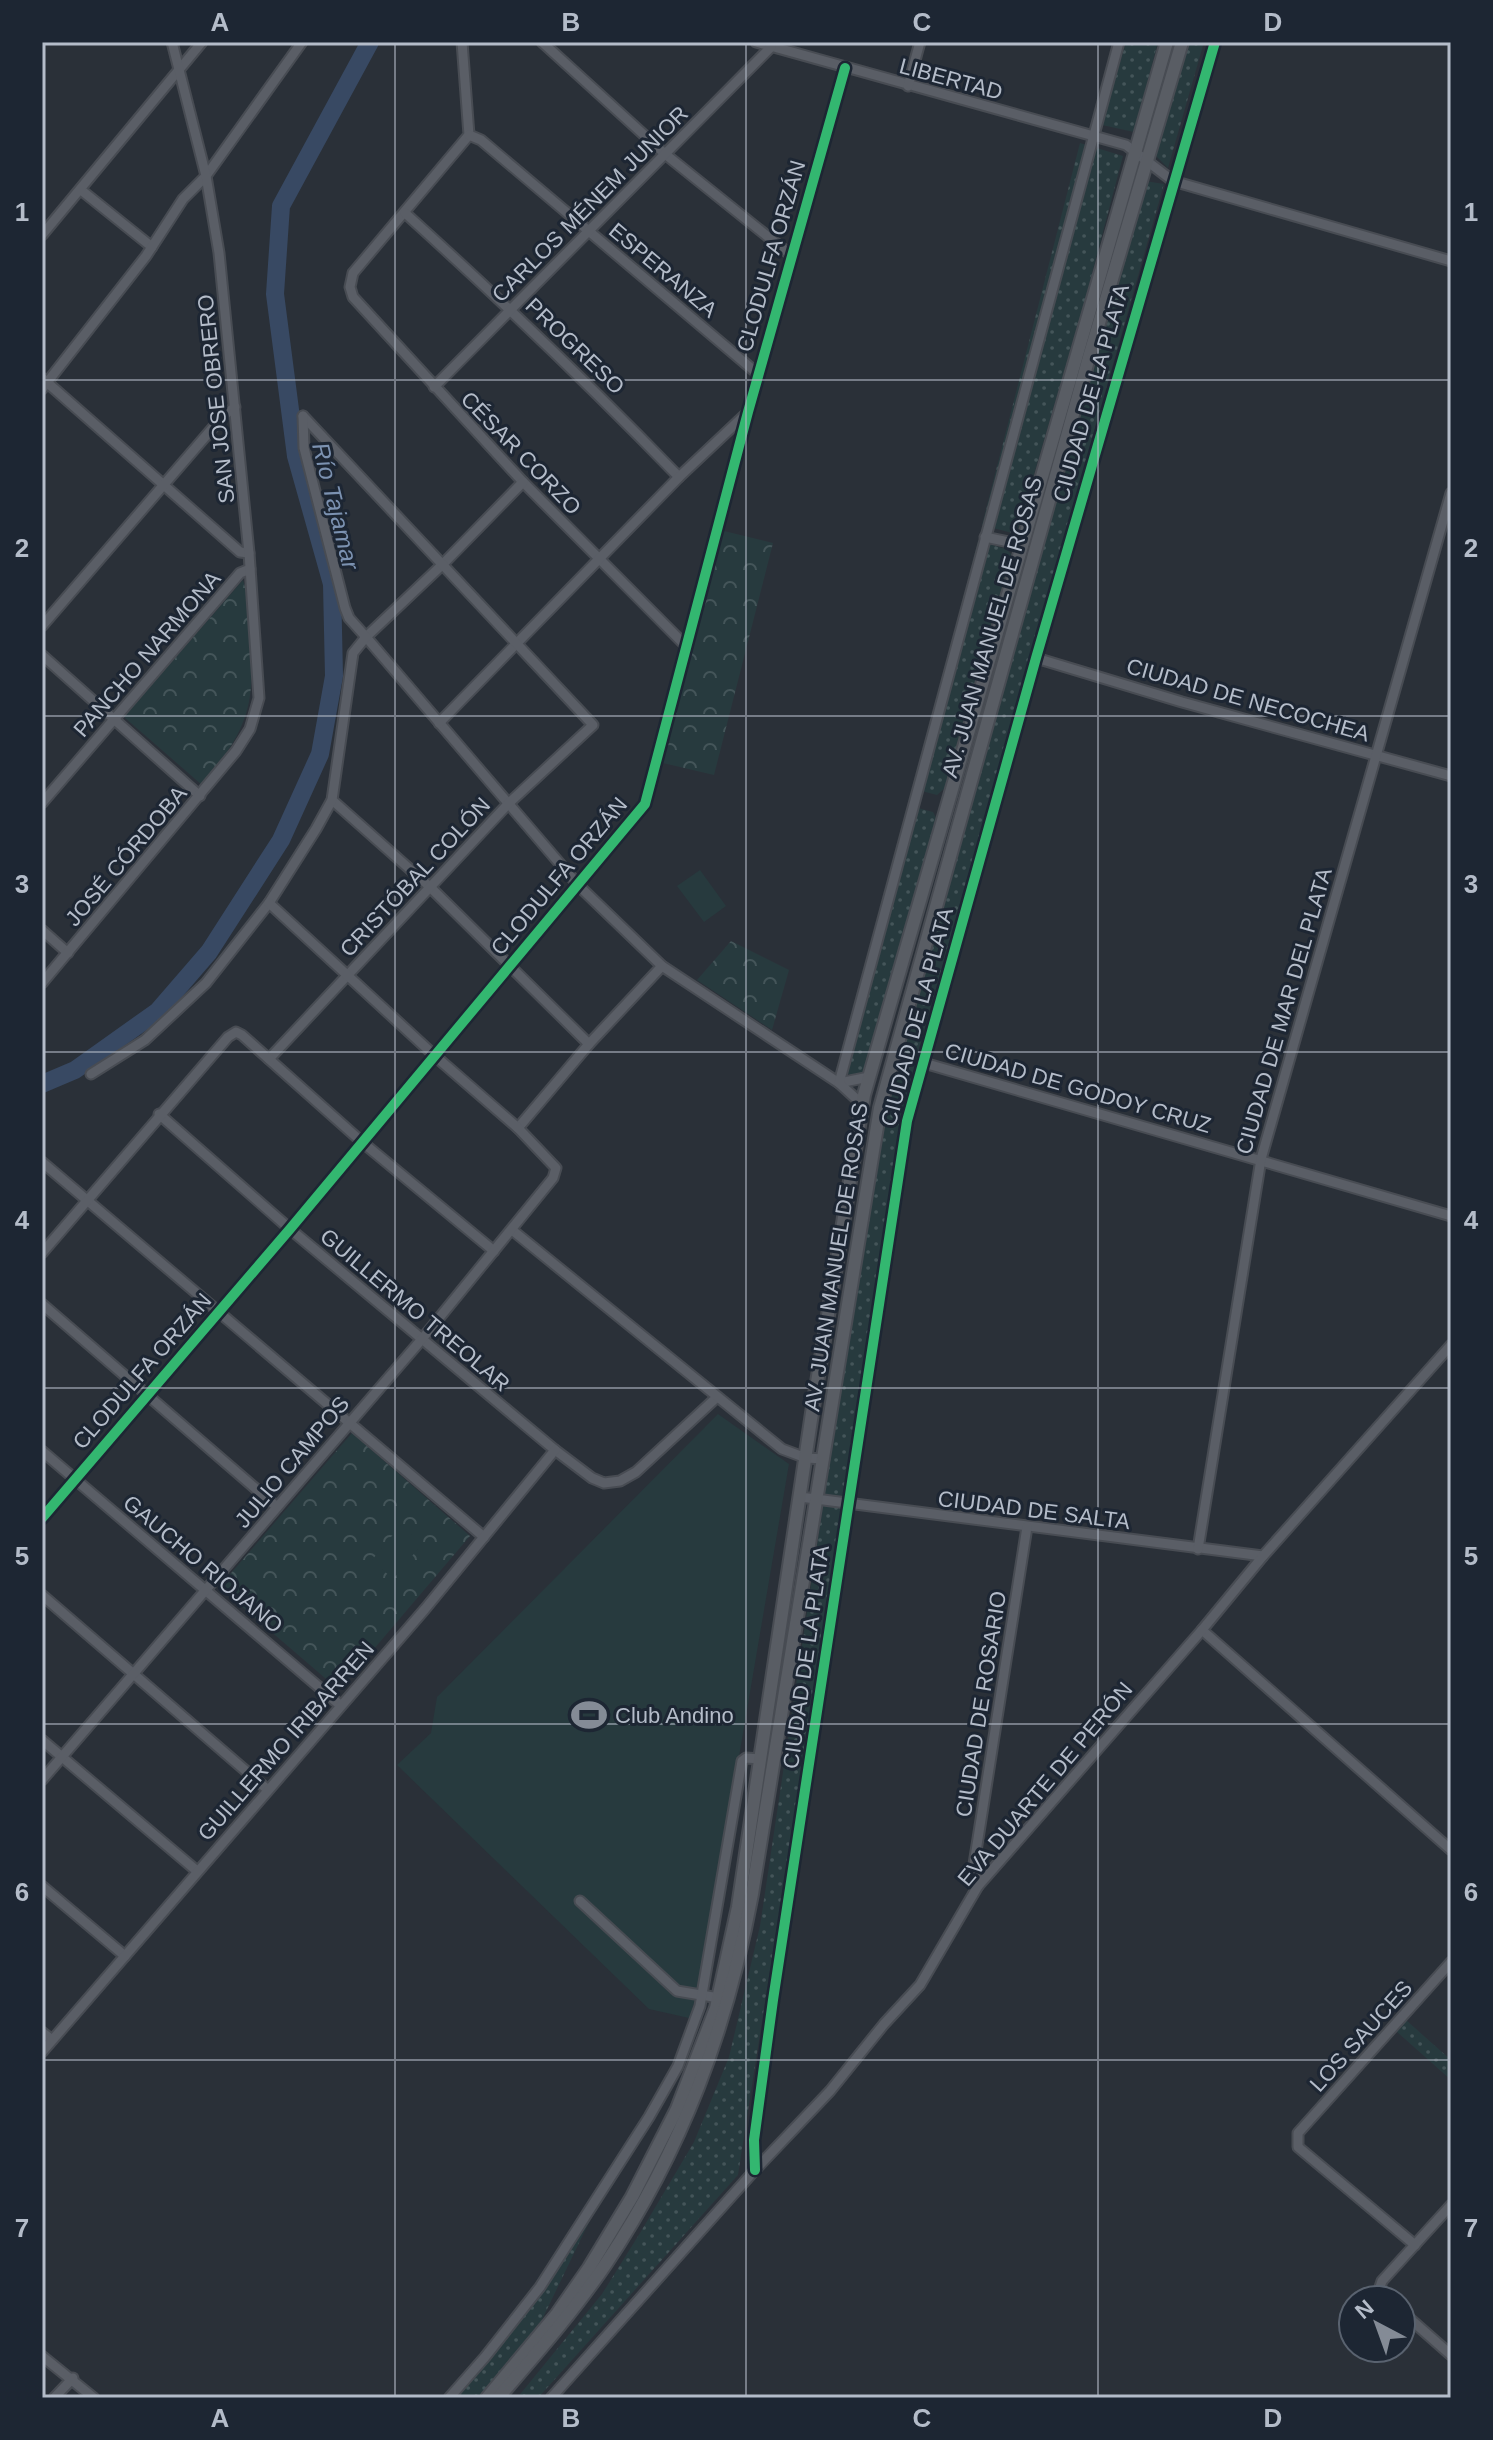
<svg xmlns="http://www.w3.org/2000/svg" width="1493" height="2440" font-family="Arial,sans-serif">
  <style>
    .grass { fill: url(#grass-dots) }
    .park { fill: url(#park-crowns) }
    .pitch { fill: #273a3e }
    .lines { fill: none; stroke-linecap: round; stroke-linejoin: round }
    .river { stroke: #384963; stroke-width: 18 }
    .street-casing { stroke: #484c53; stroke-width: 13 }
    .secondary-casing { stroke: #484c53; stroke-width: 16 }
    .street { stroke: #5a5e66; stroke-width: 9 }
    .secondary { stroke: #595d64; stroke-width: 12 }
    .cycleway-casing { stroke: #1d2633; stroke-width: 15 }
    .cycleway { stroke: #33b770; stroke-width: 10 }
    .grid { fill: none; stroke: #b4bcc9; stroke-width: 2; stroke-opacity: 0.55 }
    .labels { text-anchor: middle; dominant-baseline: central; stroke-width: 6; stroke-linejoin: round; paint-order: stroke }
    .street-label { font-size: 22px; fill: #b4bcc9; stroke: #1d2633 }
    .poi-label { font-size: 22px; fill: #b4bcc9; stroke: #1d2633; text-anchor: start }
    .water-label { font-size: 24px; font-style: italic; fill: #7c92b1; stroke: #1d2633 }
    .neatline { fill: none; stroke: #b4bcc9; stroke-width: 3 }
    .grid-label { font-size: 26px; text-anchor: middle; font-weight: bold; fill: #b4bcc9 }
  </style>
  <defs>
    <pattern id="grass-dots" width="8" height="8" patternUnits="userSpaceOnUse" patternTransform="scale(2)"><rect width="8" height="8" fill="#273a3e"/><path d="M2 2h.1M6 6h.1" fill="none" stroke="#445559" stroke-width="1.8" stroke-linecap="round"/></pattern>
    <pattern id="park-crowns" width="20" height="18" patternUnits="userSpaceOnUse" patternTransform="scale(2)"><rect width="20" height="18" fill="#273a3e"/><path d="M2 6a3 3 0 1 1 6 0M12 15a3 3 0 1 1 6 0" fill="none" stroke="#445559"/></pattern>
  </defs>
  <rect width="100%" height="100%" fill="#2a3038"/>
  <!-- grass -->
  <g class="grass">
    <polygon points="1126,42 1158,42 1134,132 1102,125"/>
    <polygon points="1187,42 1204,42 1168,168 1152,152"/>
    <polygon points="1080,143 1123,156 1085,300 1018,529 1012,533 982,525"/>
    <polygon points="1145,181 1164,184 919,1048 902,1121 844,1497 823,1494 890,1095"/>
    <polygon points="978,541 1006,549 1011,554 947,786 937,795 914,789"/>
    <polygon points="910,806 933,812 936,818 865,1074 855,1077 841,1071"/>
    <polygon points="823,1505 842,1508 738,2175 538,2398 517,2398 602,2294 640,2233 694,2142 729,2057 760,1926"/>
    <polygon points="1406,2020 1451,2060 1451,2080 1396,2031"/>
    <polygon points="591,2218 538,2328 482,2398 455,2398 533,2306"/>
  </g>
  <!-- park -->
  <g class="park">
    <polygon points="724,531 773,543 714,775 663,763"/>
    <path d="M243,580C249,598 248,617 250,636C256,707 247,730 202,785L124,717Z"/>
    <polygon points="731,941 789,970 772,1030 697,980"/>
    <polygon points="352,1433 470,1536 339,1690 219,1587"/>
  </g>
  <!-- pitch -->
  <g class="pitch">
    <polygon points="700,870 726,906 704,922 677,886"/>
    <polygon points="718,1414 789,1464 700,1985 689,2018 649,2009 397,1765 431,1733 437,1697"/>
    <polygon points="401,1525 422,1544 393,1579 372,1560"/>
  </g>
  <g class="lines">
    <!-- river -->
    <polyline class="river" points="42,1084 75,1070 158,1011 209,952 281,840 320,754 334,676 332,584 296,456 275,294 281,206 370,42"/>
    <!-- street casing -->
    <g class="street-casing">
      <g id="street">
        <polyline points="462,42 469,135 353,273 350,287 353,297 523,482 686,646"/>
        <polyline points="542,42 665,154 792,256"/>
        <polyline points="756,42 1126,145 1173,181 1451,261"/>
        <polyline points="908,86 920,42"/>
        <polyline points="469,135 481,140 758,374"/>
        <polyline points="81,190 152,247"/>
        <path d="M405,213C499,298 591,386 679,477"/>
        <polyline points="42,235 202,42"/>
        <polyline points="42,378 240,552 249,553"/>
        <polyline points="434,387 771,47"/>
        <polyline points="42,389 146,256 183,199 206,176 302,42"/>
        <polyline points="523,482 443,564 366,637 579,886 662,966 839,1083 869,1077"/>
        <polyline points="985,537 1023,545"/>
        <polyline points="42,626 223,416 235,407"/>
        <polyline points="42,655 200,796"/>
        <polyline points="1036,658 1182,702 1451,776"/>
        <polyline points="439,723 679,477 748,412"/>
        <polyline points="332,800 430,887 589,1044"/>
        <polyline points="42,803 240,573 250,569"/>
        <polyline points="42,930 68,953"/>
        <polyline points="42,983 236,751 250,729 259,698 249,553 219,253 206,176 172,42"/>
        <polyline points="269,1059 508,804 593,725 303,416"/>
        <polyline points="924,1063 1451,1216"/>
        <polyline points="91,1074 145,1040 206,983 269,903 316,829 332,800 353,653 366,637 349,618 345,608 304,448 303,416"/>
        <polyline points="863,1105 839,1083 1119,42"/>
        <polyline points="159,1114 290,1229 555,1450 592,1478 604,1483 620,1481 636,1472 716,1398"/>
        <polyline points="518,1128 589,1044 662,966"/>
        <polyline points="42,1162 484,1537"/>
        <polyline points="512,1230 782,1449 806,1458 824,1459"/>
        <polyline points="42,1253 228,1037 236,1032 242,1035 362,1142 494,1251"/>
        <polyline points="42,1304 277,1507"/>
        <polyline points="42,1451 340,1705"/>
        <polyline points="800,1497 1263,1556"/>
        <polyline points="42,1518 290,1229 645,804 748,412 845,68"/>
        <polyline points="1198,1549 1261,1159 1451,493"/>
        <polyline points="42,1595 268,1790"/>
        <polyline points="1202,1630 1451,1850"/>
        <polyline points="42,1740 197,1871"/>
        <polyline points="42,1780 422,1339 553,1178 556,1168 518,1128 435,1056 269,903"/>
        <polyline points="42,1886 125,1956"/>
        <polyline points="978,1886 974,1864 1027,1527"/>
        <polyline points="580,1901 677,1991 719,1998"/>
        <polyline points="42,2032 52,2040"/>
        <polyline points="42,2052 425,1609 555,1450"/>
        <polyline points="755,2170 754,2140 773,2000 907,1121 1036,658 1215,42"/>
        <polyline points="1415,2245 1298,2147 1298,2133 1451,1962"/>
        <polyline points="1389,2300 1380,2287 1382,2281 1451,2205"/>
        <polyline points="1401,2311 1451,2355"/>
        <polyline points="42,2356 94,2398"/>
        <polyline points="54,2398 73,2378"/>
        <polyline points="449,2398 485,2357 540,2287 649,2117 678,2066 700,2006 742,1761 746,1758 761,1759"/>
        <polyline points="551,2398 755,2170 830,2091 884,2024 920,1985 978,1886 1202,1630 1263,1556 1451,1345"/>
      </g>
    </g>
    <!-- secondary casing -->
    <g class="secondary-casing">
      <g id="secondary">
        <polyline points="487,2398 557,2314 589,2268 632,2197 677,2109 716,2008 738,1907 812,1413 864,1095 1167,42"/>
        <path d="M498,2398C535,2355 573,2312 605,2265C682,2150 727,2029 752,1894L880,1108L1089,357L1182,42"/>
      </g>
    </g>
    <!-- street -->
    <use href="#street" class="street"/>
    <!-- secondary -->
    <use href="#secondary" class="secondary"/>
    <!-- cycleway casing -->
    <g class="cycleway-casing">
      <g id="cycleway">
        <polyline points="42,1518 290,1229 645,804 748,412 845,68"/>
        <polyline points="755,2170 754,2140 773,2000 907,1121 1036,658 1215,42"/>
      </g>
    </g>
    <!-- cycleway -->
    <use href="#cycleway" class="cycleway"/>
  </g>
  <!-- grid -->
  <path class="grid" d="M395,42V2398M746,42V2398M1098,42V2398M42,380H1451M42,716H1451M42,1052H1451M42,1388H1451M42,1724H1451M42,2060H1451"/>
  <!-- icons -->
  <defs>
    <g id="stadium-bare" transform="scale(2.76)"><path d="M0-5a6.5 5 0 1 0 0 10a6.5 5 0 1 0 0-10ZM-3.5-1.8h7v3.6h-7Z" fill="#848b96" stroke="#1d2633" stroke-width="2.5" paint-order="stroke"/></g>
  </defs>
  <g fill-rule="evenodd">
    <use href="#stadium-bare" x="589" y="1715"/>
  </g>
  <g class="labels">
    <!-- street labels -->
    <g class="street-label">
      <text transform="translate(951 79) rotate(15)">LIBERTAD</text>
      <text transform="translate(590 204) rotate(-45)">CARLOS MÉNEM JUNIOR</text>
      <text transform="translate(771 256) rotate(-74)">CLODULFA ORZÁN</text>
      <text transform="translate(663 270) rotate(40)">ESPERANZA</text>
      <text transform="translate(575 346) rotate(44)">PROGRESO</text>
      <text transform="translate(1091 393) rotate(-74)">CIUDAD DE LA PLATA</text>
      <text transform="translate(216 399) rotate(-96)">SAN JOSE OBRERO</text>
      <text transform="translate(521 453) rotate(46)">CÉSAR CORZO</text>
      <text transform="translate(992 627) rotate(-74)">AV. JUAN MANUEL DE ROSAS</text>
      <text transform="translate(147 654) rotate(-49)">PANCHO NARMONA</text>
      <text transform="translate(1248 700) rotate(16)">CIUDAD DE NECOCHEA</text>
      <text transform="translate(126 856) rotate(-50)">JOSÉ CÓRDOBA</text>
      <text transform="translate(559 876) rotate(-50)">CLODULFA ORZÁN</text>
      <text transform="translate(415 877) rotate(-47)">CRISTÓBAL COLÓN</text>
      <text transform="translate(1284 1011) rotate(-74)">CIUDAD DE MAR DEL PLATA</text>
      <text transform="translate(917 1017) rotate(-75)">CIUDAD DE LA PLATA</text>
      <text transform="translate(1078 1088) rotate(16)">CIUDAD DE GODOY CRUZ</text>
      <text transform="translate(836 1257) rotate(-81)">AV. JUAN MANUEL DE ROSAS</text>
      <text transform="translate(415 1310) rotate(40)">GUILLERMO TREOLAR</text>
      <text transform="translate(142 1371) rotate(-49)">CLODULFA ORZÁN</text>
      <text transform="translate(292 1462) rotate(-50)">JULIO CAMPOS</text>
      <text transform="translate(1034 1510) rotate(7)">CIUDAD DE SALTA</text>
      <text transform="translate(203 1564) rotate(40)">GAUCHO RIOJANO</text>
      <text transform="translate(806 1657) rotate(-82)">CIUDAD DE LA PLATA</text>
      <text transform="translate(981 1704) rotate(-81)">CIUDAD DE ROSARIO</text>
      <text transform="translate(286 1741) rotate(-49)">GUILLERMO IRIBARREN</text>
      <text transform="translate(1045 1784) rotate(-50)">EVA DUARTE DE PERÓN</text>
      <text transform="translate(1361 2036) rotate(-48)">LOS SAUCES</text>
    </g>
    <!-- poi labels -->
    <g class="poi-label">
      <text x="615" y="1715">Club Andino</text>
    </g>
    <!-- water labels -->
    <g class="water-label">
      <text transform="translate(336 506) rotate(76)">Río Tajamar</text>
    </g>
  </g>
  <!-- border -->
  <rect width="1493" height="2440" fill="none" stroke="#1d2633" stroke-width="88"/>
  <!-- north arrow -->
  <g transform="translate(1377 2324) rotate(319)"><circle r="38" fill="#1d2633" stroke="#59626f" stroke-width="2"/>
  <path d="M0-6L14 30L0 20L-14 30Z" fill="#848b96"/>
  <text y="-12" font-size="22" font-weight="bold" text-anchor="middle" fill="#b4bcc9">N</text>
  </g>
  <rect x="44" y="44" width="1405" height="2352" class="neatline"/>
  <g class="grid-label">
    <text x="220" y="31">A</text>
    <text x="571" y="31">B</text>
    <text x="922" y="31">C</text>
    <text x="1273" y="31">D</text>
    <text x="22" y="221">1</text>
    <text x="1471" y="221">1</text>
    <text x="22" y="557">2</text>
    <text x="1471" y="557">2</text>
    <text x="22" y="893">3</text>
    <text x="1471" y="893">3</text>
    <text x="22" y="1229">4</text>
    <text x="1471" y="1229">4</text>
    <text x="22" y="1565">5</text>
    <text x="1471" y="1565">5</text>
    <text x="22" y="1901">6</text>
    <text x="1471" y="1901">6</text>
    <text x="22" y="2237">7</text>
    <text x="1471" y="2237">7</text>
    <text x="220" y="2427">A</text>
    <text x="571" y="2427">B</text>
    <text x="922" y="2427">C</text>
    <text x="1273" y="2427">D</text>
  </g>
</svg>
